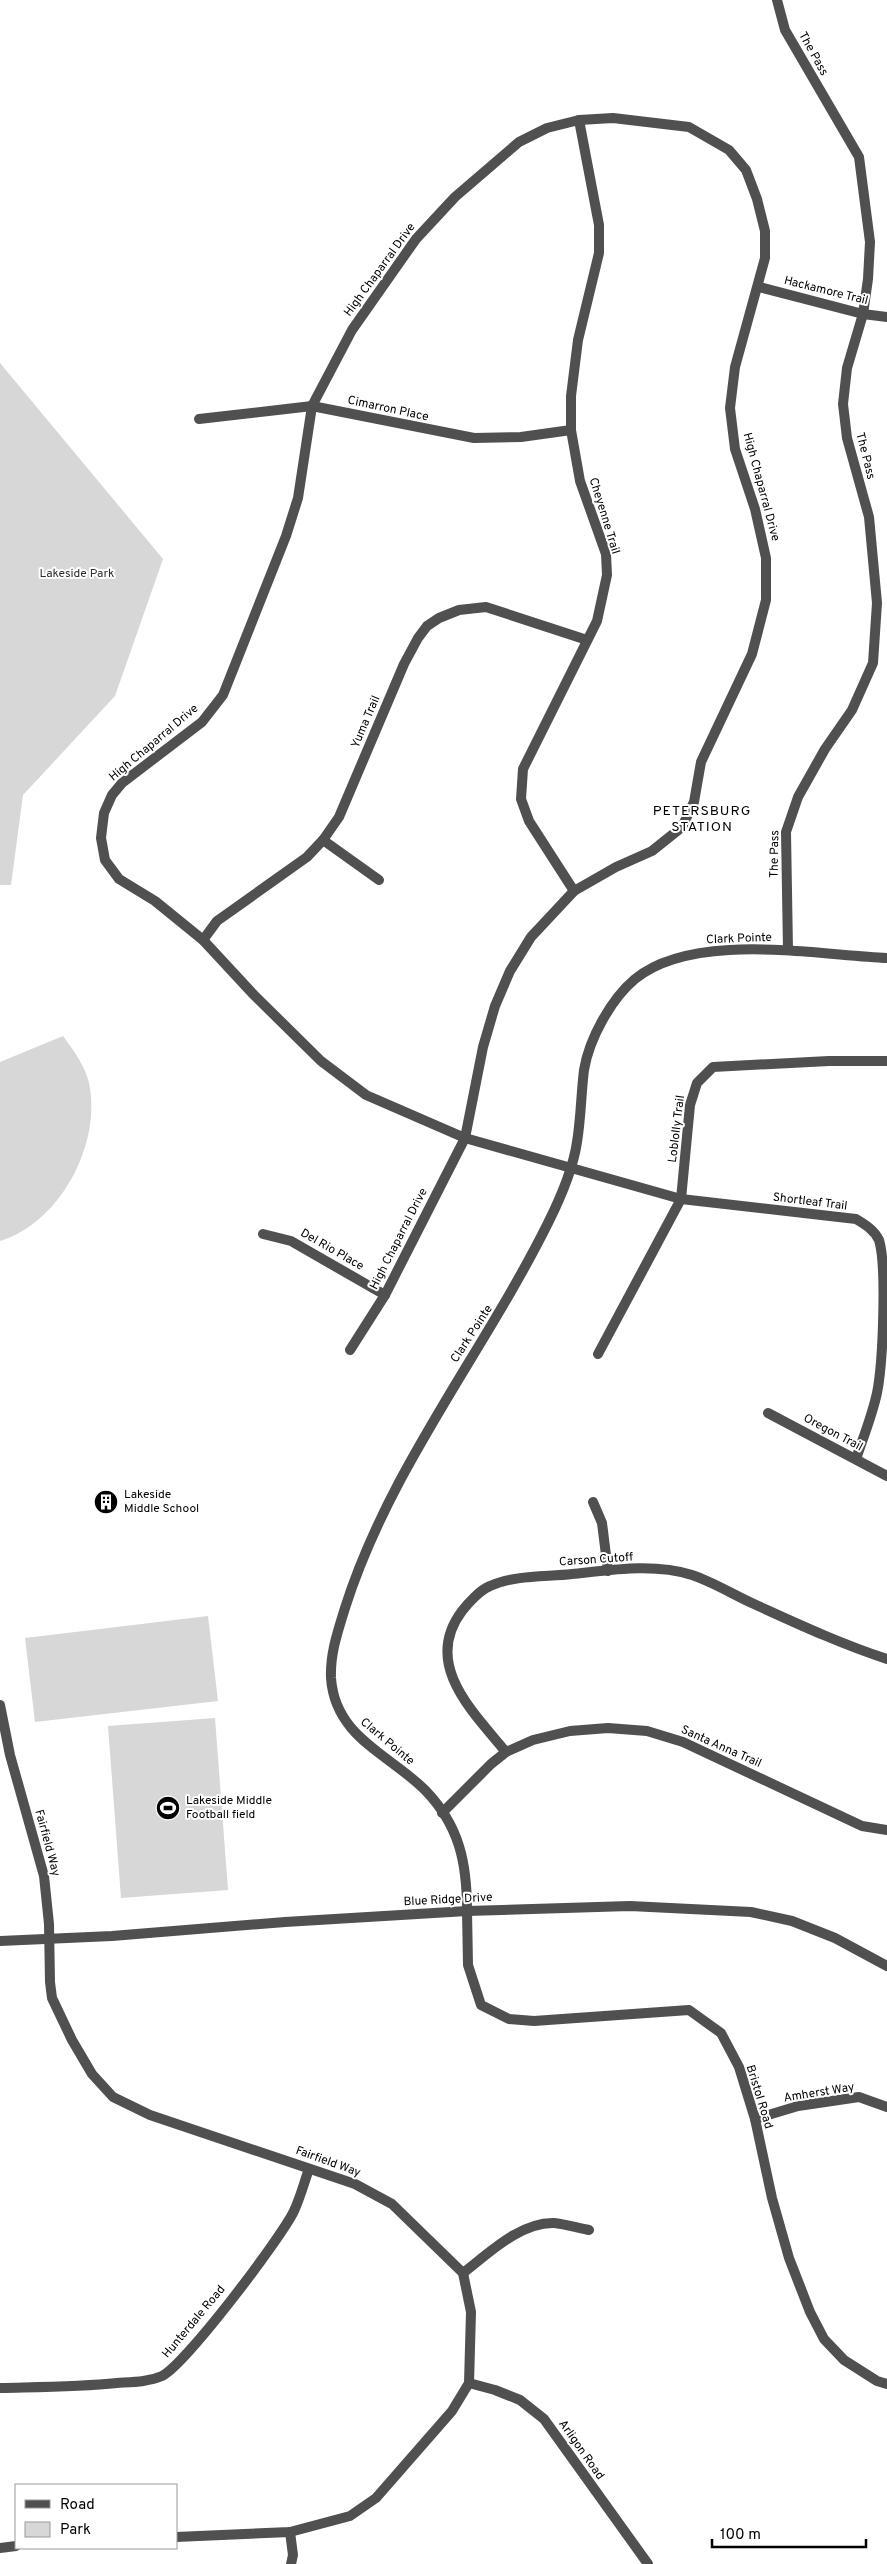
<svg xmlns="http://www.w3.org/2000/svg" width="887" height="2564" font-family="Overpass,sans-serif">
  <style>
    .green { fill: #d7d7d7 }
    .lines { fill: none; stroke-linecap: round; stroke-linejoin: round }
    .minor { stroke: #505050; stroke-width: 10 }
    .tertiary { stroke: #505050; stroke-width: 10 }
    .labels { text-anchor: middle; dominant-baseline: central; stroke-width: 4; stroke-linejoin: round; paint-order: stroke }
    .street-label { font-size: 12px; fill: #000; stroke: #fff }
    .park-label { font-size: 12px; fill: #2e2e2e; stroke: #fff }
    .poi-label { font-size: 12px; fill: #000; stroke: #fff; text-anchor: start }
    .neighbourhood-label { font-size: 14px; letter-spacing: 1px; fill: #000; stroke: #fff }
  </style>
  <rect width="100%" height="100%" fill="#fff"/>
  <!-- green -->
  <g class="green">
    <polygon points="0,363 163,559 115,696 23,795 11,885 0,885"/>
    <path d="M63,1036C73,1050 85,1065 89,1083C102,1144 60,1223 0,1241V1062Z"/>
    <polygon points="208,1616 218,1701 35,1722 25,1638"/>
    <polygon points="215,1718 228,1890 121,1898 108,1726"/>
  </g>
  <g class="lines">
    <!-- minor -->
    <g class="minor">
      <polyline points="759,287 863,314 887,317"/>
      <polyline points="199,419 312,406 474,438 521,437 571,430"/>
      <polyline points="323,840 379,880"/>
      <polyline points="574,891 529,821 521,799 523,769 597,621 607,575 606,554 580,481 571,430 571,396 578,340 599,253 599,225 579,120"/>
      <polyline points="203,940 217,921 307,857 323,840 339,817 404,664 418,638 427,626 439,618 459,610 486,607 587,640"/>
      <polyline points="263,1234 291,1241 385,1295"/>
      <path d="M350,1350L385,1295L465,1138L483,1047L495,1006L510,971L531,937L574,891L616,867L652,851L682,827L694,802L701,762L752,654L766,600V558L755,509L735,449L730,408L735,367L765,258V231L757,199L746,170L729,150L689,127L613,118L579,120L547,128L519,142L455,197L416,239L352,330L312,406L298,498L286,536L223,695L202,722L122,783L112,795L104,813L101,838L105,860L119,879L155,901L203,940L254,995L321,1061L366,1095L465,1138L681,1199L856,1219C866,1225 874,1230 879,1240C887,1266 883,1363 877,1393C872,1416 863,1438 856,1459"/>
      <polyline points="598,1354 681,1199 690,1105 697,1083 713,1067 829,1061 887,1061"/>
      <polyline points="768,1413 887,1476"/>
      <polyline points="593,1502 602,1523 608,1571"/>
      <polyline points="0,1705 10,1755 44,1876 49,1924 50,1982 52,1998 72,2040 92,2074 113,2097 150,2115 355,2184 392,2204 463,2273 471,2312 469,2383 452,2411 376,2498 350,2516 290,2532 176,2537"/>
      <path d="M506,1752C473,1712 422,1664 462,1611C468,1603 480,1590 490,1586C514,1575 546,1577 572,1574C611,1570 654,1563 692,1575C713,1582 734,1595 754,1604C798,1624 841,1644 887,1659"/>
      <polyline points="442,1813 491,1764 506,1752 533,1740 570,1731 608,1728 647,1731 683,1742 862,1826 887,1830"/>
      <polyline points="467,1911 468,1965 481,2005 509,2019 534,2021 689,2010 721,2033 739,2067 755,2119 772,2198 789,2258 810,2312 824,2339 844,2360 877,2381 887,2384"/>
      <polyline points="755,2119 798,2106 859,2097 887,2107"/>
      <path d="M463,2273C488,2254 520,2222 554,2223C565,2224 578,2228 589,2230"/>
      <polyline points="469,2383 495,2390 520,2400 544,2419 648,2564"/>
      <path d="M0,2388C39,2387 78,2387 117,2383C132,2382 148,2382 162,2376C185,2365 281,2238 294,2211C300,2198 304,2183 309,2169"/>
      <polyline points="290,2532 293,2555 291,2564"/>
      <polyline points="0,2548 16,2546"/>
    </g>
    <!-- tertiary -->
    <g class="tertiary">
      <polyline points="777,0 785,30 859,157 870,242 868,279 863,314 847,368 843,404 847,438 869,517 877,603 873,663 852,710 825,749 798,797 786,832 788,950"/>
      <path d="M467,1911C467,1864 460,1826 425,1790C389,1754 335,1737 331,1678C330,1653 338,1631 345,1608C389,1469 484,1352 548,1223C561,1197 573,1170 577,1142C581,1118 581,1094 584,1070C589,1039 611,999 635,979C694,931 816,955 887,958"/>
      <polyline points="0,1941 112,1936 285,1922 467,1911 630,1906 751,1912 792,1921 835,1938 887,1966"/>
    </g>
  </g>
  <!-- icons -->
  <defs>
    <g id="building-disc" transform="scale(1.25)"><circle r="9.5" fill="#000" stroke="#fff"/><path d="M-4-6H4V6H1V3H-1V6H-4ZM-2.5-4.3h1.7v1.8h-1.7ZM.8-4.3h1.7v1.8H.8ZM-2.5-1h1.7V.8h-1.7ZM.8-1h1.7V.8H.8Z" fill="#fff"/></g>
    <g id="stadium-disc" transform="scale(1.25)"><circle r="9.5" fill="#000" stroke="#fff"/><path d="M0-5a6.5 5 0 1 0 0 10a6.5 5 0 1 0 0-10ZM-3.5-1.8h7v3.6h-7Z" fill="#fff"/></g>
  </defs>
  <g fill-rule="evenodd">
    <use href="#building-disc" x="106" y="1502"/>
    <use href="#stadium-disc" x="168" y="1808"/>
  </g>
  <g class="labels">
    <!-- street labels -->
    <g class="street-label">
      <text transform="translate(813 54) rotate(61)">The Pass</text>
      <text transform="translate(380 270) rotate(-54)">High Chaparral Drive</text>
      <text transform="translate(826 291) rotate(14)">Hackamore Trail</text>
      <text transform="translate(388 409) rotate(12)">Cimarron Place</text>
      <text transform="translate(865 456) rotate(76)">The Pass</text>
      <text transform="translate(761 487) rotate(75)">High Chaparral Drive</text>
      <text transform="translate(604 516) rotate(73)">Cheyenne Trail</text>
      <text transform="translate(366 722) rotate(-67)">Yuma Trail</text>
      <text transform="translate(154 743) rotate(-40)">High Chaparral Drive</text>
      <text transform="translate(775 854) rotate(-89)">The Pass</text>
      <text transform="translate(739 939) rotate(-2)">Clark Pointe</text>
      <text transform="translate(677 1129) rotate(-83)">Loblolly Trail</text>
      <text transform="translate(810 1202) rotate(7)">Shortleaf Trail</text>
      <text transform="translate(399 1239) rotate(-63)">High Chaparral Drive</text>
      <text transform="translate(332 1250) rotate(30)">Del Rio Place</text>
      <text transform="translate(472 1334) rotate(-57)">Clark Pointe</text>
      <text transform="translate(833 1433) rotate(28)">Oregon Trail</text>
      <text transform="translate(596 1560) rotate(-4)">Carson Cutoff</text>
      <text transform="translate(387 1742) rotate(40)">Clark Pointe</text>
      <text transform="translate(721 1747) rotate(24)">Santa Anna Trail</text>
      <text transform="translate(47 1843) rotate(75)">Fairfield Way</text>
      <text transform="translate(448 1900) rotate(-3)">Blue Ridge Drive</text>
      <text transform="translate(819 2093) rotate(-9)">Amherst Way</text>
      <text transform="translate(759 2097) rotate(73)">Bristol Road</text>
      <text transform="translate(328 2162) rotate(20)">Fairfield Way</text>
      <text transform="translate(194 2322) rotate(-50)">Hunterdale Road</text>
      <text transform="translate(581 2450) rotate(55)">Arligon Road</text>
    </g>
    <!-- park labels -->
    <g class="park-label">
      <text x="77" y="574">Lakeside Park</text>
    </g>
    <!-- poi labels -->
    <g class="poi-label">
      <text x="124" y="1495">Lakeside<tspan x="124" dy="14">Middle School</tspan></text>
      <text x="186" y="1801">Lakeside Middle<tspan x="186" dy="14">Football field</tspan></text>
    </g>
    <!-- neighbourhood labels -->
    <g class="neighbourhood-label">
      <text x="702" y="811">PETERSBURG<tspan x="702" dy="16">STATION</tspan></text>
    </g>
  </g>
  <!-- legend -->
  <rect x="15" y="2484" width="162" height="65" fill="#ffffff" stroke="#999999"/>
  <rect x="25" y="2500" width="25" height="8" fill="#505050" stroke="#999999"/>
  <text x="60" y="2509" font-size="15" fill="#000000">Road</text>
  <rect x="25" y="2522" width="25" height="15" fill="#d7d7d7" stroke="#999999"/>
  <text x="60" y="2534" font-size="15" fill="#000000">Park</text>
  <!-- scale -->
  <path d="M712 2539v8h154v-8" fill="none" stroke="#000000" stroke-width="2.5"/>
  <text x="720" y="2539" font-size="15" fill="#000000" stroke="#ffffff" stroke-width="4" paint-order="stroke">100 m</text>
</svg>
